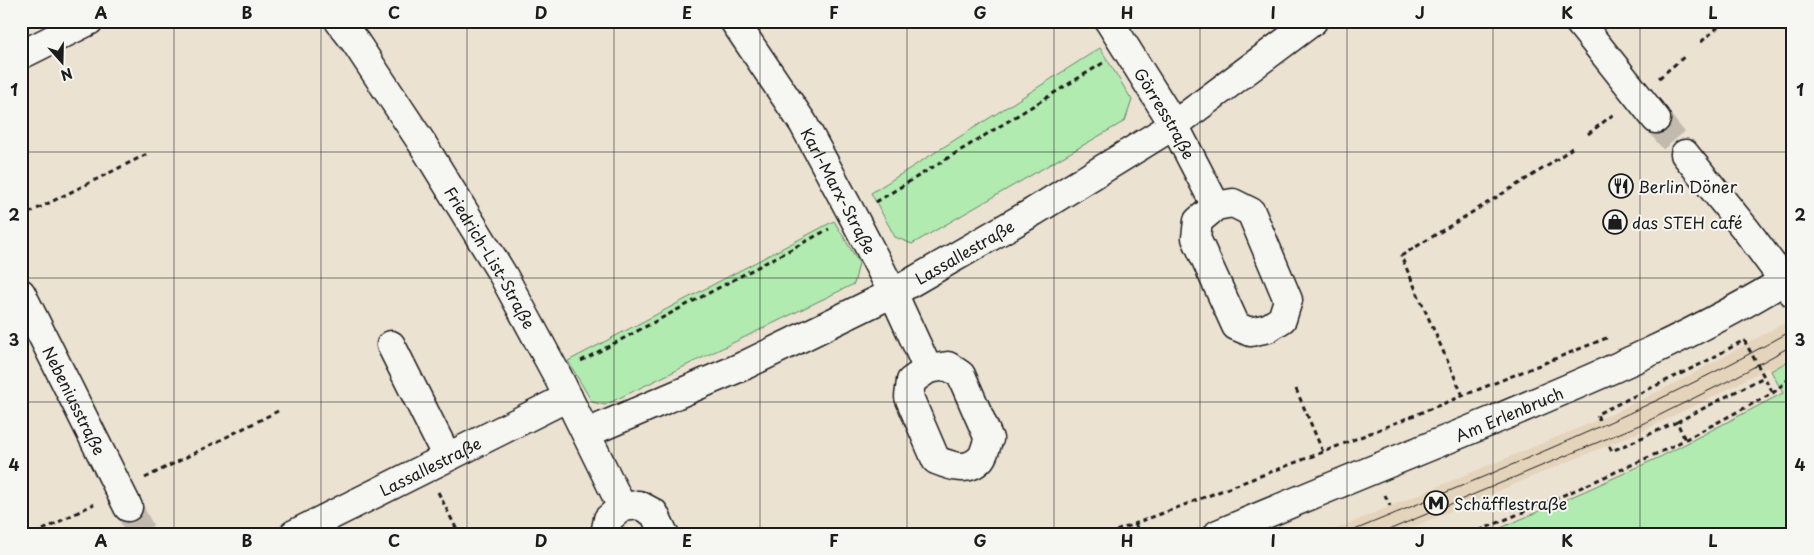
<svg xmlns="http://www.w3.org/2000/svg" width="1814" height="555" font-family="'Playpen Sans',sans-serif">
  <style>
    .built { fill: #e5d4bc }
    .green { fill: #b1ebb0; stroke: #668466 }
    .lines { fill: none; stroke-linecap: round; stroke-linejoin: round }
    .minor-tunnel { stroke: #c2baae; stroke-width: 28; stroke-dasharray: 28 14; stroke-linecap: butt }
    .minor-casing { stroke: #1c1c1c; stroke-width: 31 }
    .major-casing { stroke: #1c1c1c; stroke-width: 31 }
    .path { stroke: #1c1c1c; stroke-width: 3; stroke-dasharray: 5 4; stroke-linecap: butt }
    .minor { stroke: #f6f6f2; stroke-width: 28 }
    .major { stroke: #f6f6f2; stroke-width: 28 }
    .tram { stroke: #1c1c1c; stroke-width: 1 }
    .grid { fill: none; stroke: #1c1c1c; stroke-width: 1; stroke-opacity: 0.55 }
    .labels { text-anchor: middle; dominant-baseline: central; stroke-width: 4; stroke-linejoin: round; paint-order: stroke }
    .street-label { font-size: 16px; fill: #1c1c1c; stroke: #f6f6f2 }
    .poi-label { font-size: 16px; fill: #1c1c1c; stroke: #f6f6f2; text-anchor: start }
    .neatline { fill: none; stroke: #1c1c1c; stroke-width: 2 }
    .grid-label { font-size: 16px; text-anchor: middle; font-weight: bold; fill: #1c1c1c }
  </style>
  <rect width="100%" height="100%" fill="#ece2d2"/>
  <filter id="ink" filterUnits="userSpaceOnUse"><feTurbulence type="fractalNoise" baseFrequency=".02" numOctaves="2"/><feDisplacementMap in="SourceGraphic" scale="10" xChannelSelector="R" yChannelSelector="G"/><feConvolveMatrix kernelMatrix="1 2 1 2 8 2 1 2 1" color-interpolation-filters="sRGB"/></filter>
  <g filter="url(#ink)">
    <!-- built -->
    <polygon class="built" points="1793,318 1793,358 1771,371 1768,367 1723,392 1644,430 1396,534 1324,534 1612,414 1683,379"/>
    <!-- green -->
    <g class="green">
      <polygon points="1100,48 1132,100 1125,121 912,244 895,237 871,193"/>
      <polygon points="834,221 859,263 854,284 605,405 592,402 568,361"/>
      <polygon points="1793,358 1793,524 1767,534 1487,534 1585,491 1660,457 1783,393 1771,371"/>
    </g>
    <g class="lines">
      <!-- minor-tunnel -->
      <g class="minor-tunnel">
        <polyline points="1656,119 1685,154"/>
        <polyline points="128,507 142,534"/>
      </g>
      <!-- minor casing -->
      <g class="minor-casing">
        <g id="minor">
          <path id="s1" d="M339,21L356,43L422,143L503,275L557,375L622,507"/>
          <path id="s2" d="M734,21L803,123L855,220L893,293L928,369"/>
          <path id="s3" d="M1109,21L1174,125L1216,206"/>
          <polyline points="1578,21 1656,119"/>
          <polyline points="21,55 89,21"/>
          <polyline points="1685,154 1747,231 1793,293"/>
          <polygon points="1233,203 1251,212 1288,300 1282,319 1268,328 1250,332 1236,326 1196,238 1198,221 1216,206"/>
          <path id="s4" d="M21,293L128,507"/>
          <polyline points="391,345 447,457"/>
          <path d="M948,366L961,375L989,439C986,444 985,453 981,458C968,473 951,466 936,460L909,397L911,381L928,369Z"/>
          <path id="s5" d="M587,433L741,367L893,293L1033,212L1174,125L1313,21"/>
          <path id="s6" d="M294,534L568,397"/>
          <polyline points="605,534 608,519 622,507 639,505 654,513 664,534"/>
        </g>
      </g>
      <!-- major casing -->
      <g class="major-casing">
        <g id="major">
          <path id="s7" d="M1218,534C1310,495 1402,458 1494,420C1596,377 1699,334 1793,275"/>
        </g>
      </g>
      <!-- path -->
      <g class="path">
        <polyline points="1701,42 1725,21"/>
        <polyline points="1659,78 1685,56"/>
        <polyline points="1588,134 1615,113"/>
        <polyline points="876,202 1103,63"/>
        <polyline points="21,217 149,153"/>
        <polyline points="581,361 829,229"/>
        <polyline points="1296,389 1323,452"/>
        <polyline points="1463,396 1401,256 1549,165 1572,148"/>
        <polyline points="1599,420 1597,414 1705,362 1744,340 1773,393"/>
        <polyline points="1677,422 1764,377"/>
        <polyline points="1609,446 1612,451 1677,422 1685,440"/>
        <polyline points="145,478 278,411"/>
        <polyline points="438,492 459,534"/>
        <polyline points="1385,495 1390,506"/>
        <polyline points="1135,523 1139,534"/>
        <polyline points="996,529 998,534"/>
        <polyline points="35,534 94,504"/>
        <polyline points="1108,534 1323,452 1609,337"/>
        <polyline points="1471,534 1571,492 1669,448 1773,393 1793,375"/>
      </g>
      <!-- minor -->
      <use href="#minor" class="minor"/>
      <!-- major -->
      <use href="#major" class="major"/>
      <!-- tram -->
      <g class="tram">
        <path d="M1345,534C1497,471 1650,411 1793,330"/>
        <polyline points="1379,534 1644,423 1732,379 1793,345"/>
      </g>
    </g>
  </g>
  <!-- grid -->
  <path class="grid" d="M174,21V534M321,21V534M467,21V534M614,21V534M760,21V534M907,21V534M1054,21V534M1200,21V534M1347,21V534M1493,21V534M1640,21V534M21,152H1793M21,278H1793M21,402H1793"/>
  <!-- icons -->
  <defs>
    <g id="restaurant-ring" transform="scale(1.25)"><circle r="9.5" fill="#f6f6f2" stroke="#1c1c1c" stroke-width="1.5"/><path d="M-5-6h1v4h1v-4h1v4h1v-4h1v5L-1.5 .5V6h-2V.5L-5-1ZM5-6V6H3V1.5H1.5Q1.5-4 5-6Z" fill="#1c1c1c"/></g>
    <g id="shop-ring" transform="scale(1.25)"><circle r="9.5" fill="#f6f6f2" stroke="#1c1c1c" stroke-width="1.5"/><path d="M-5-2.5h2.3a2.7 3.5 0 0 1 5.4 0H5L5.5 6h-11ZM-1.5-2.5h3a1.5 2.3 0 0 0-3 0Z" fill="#1c1c1c"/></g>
    <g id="metro-ring" transform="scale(1.25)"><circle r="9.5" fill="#f6f6f2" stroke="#1c1c1c" stroke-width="1.5"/><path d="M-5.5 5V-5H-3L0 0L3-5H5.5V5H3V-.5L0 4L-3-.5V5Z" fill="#1c1c1c"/></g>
  </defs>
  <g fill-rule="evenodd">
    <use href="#restaurant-ring" x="1621" y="186"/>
    <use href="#shop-ring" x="1615" y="222"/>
    <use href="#metro-ring" x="1436" y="503"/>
  </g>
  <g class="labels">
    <!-- street labels -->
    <g class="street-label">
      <text stroke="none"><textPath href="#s3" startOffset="108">Görresstraße</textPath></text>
      <text stroke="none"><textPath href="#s2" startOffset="200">Karl-Marx-Straße</textPath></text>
      <text stroke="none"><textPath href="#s5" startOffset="419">Lassallestraße</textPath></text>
      <text stroke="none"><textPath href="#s1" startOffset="281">Friedrich-List-Straße</textPath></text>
      <text stroke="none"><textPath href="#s4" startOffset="120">Nebeniusstraße</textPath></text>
      <text stroke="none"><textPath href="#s7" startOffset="315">Am Erlenbruch</textPath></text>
      <text stroke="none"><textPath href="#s6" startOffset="152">Lassallestraße</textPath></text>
    </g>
    <!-- poi labels -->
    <g class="poi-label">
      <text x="1638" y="186">Berlin Döner</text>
      <text x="1632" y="222">das STEH café</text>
      <text x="1454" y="503">Schäfflestraße</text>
    </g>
  </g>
  <!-- margin -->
  <rect width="1814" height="555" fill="none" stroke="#f6f6f2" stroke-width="55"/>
  <!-- north arrow -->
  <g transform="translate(62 62) rotate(160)" stroke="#f6f6f2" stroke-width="4" paint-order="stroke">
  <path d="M0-4L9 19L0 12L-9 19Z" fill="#1c1c1c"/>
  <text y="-8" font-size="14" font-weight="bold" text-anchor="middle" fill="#1c1c1c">N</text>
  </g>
  <rect x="28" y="28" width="1758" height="500" class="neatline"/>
  <g class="grid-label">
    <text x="101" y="19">A</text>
    <text x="247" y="19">B</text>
    <text x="394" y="19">C</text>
    <text x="541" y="19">D</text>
    <text x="687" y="19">E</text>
    <text x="834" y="19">F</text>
    <text x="980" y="19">G</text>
    <text x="1127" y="19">H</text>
    <text x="1273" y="19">I</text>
    <text x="1420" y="19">J</text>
    <text x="1567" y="19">K</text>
    <text x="1713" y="19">L</text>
    <text x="14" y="96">1</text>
    <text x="1800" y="96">1</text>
    <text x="14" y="221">2</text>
    <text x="1800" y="221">2</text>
    <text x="14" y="346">3</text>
    <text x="1800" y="346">3</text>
    <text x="14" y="471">4</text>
    <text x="1800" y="471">4</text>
    <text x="101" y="547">A</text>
    <text x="247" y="547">B</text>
    <text x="394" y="547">C</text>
    <text x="541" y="547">D</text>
    <text x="687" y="547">E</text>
    <text x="834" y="547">F</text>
    <text x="980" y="547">G</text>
    <text x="1127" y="547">H</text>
    <text x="1273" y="547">I</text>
    <text x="1420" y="547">J</text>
    <text x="1567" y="547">K</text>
    <text x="1713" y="547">L</text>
  </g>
</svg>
